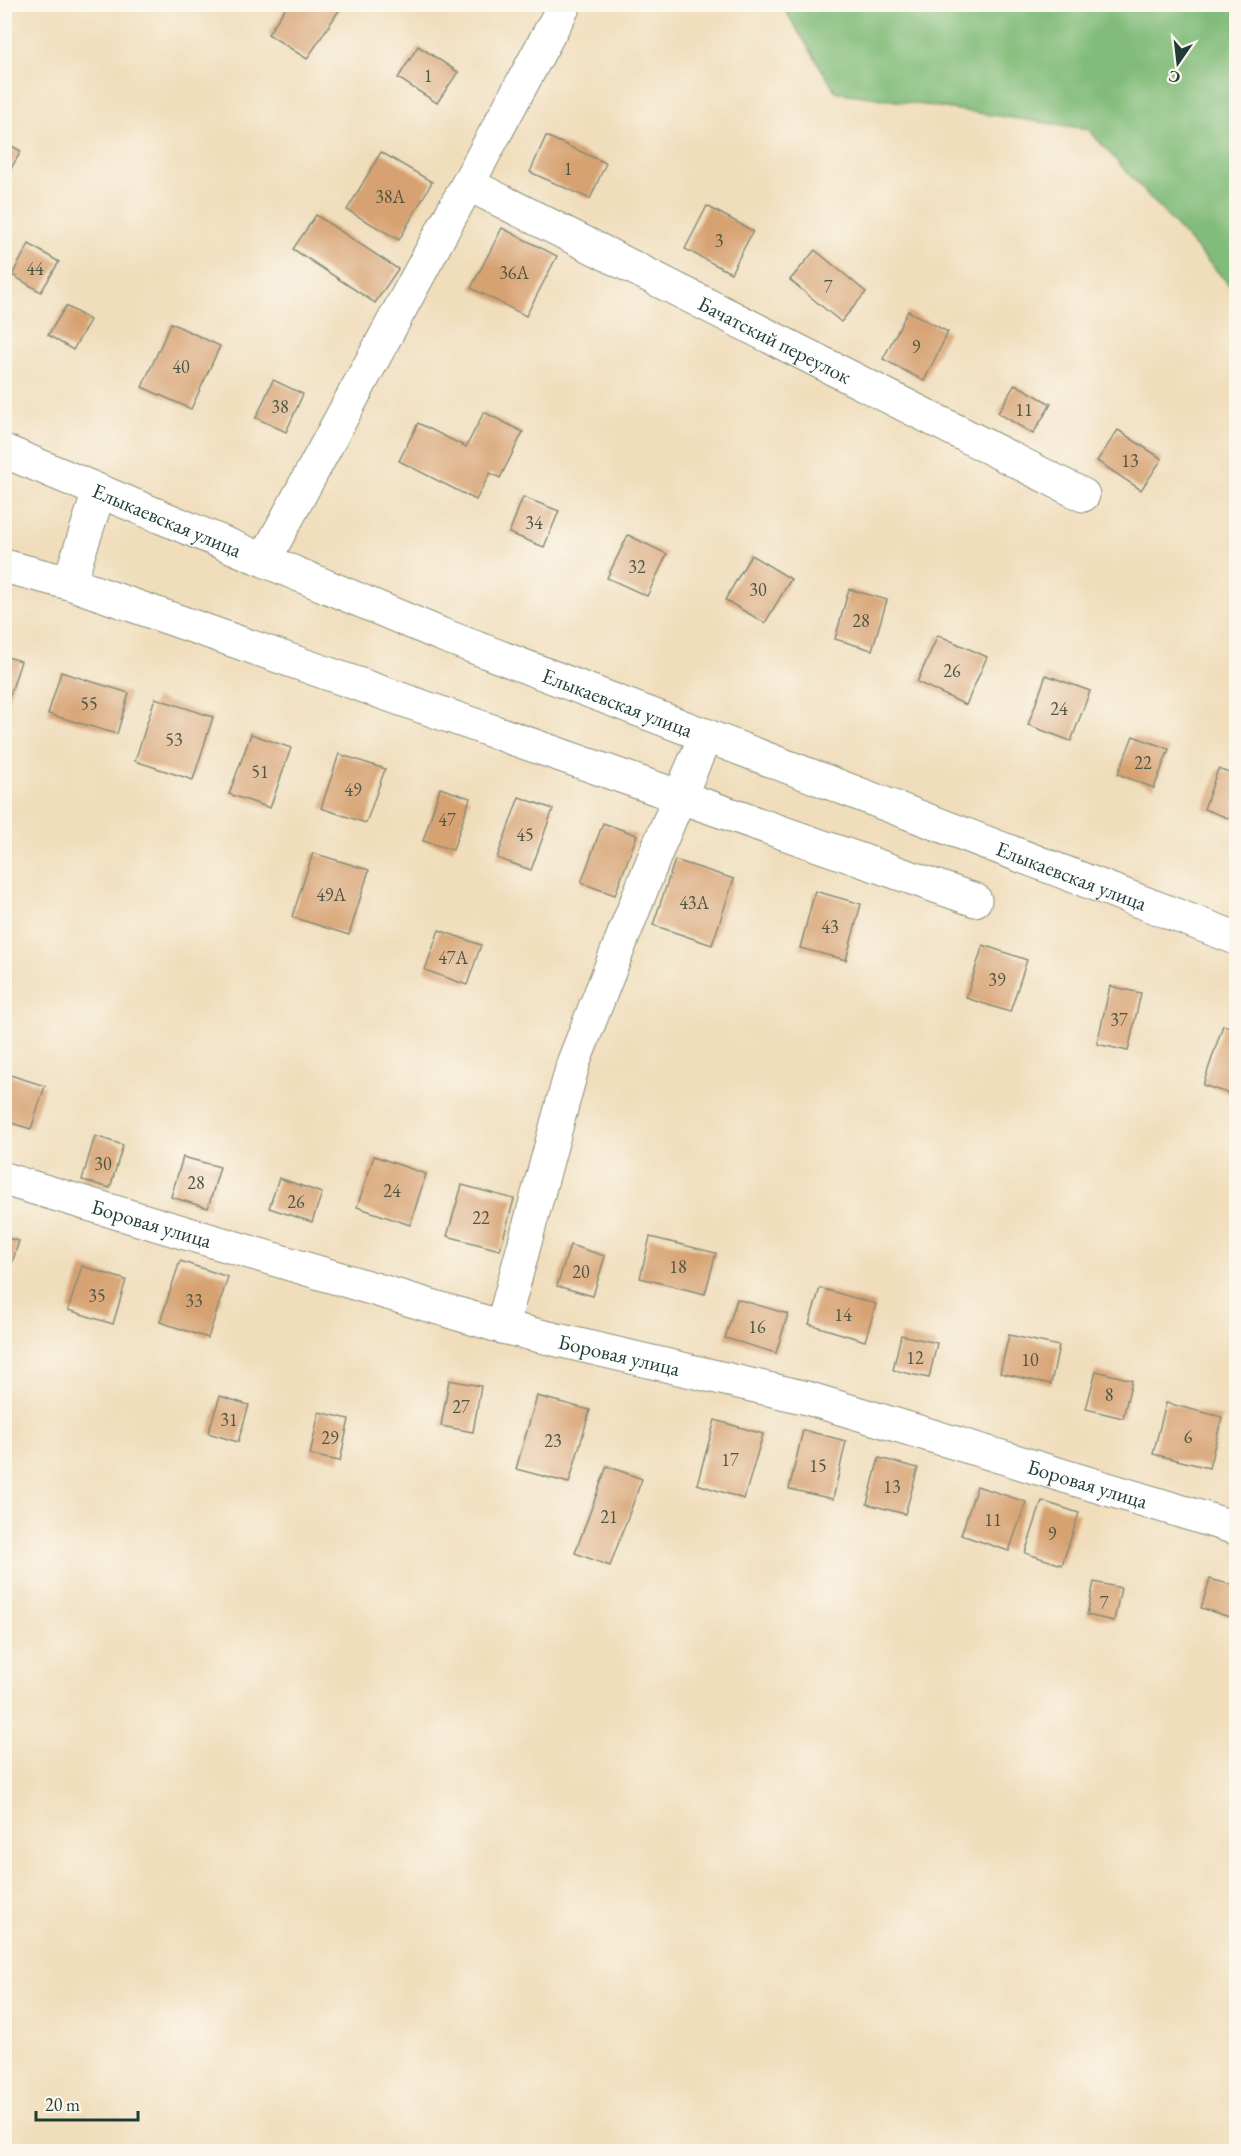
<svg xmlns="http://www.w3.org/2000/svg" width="1241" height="2156" font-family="'EB Garamond',serif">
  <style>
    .forest { fill: #82bc7a; stroke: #507c57; stroke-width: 1.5 }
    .building { fill: #d7a272 }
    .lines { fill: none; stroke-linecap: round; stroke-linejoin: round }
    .minor-casing { stroke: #888d78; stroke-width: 35 }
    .minor { stroke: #fff; stroke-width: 33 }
    .labels { text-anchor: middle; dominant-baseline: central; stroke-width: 5; stroke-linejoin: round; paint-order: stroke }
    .number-label { font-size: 18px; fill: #4d5644 }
    .street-label { font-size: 21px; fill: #1f3d34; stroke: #fbf7ec }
  </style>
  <rect width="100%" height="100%" fill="#fbf7ec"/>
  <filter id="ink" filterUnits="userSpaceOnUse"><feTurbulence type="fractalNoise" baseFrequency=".0167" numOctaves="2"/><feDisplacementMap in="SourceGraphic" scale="12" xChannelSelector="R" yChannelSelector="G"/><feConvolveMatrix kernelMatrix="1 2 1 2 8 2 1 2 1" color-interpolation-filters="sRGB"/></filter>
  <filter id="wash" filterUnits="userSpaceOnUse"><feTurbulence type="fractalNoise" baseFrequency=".008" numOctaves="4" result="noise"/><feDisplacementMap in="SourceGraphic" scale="24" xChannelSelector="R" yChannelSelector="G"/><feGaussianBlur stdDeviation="1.35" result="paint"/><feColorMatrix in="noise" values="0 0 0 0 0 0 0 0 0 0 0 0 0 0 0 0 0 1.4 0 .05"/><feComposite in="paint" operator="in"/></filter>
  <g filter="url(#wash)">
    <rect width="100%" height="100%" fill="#f0ddbb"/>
    <!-- forest -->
    <polygon class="forest" points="782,5 1236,5 1236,292 1088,129 836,92"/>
    <g id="blocks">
      <!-- building -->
      <g class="building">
        <polygon points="288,4 342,6 307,59 268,34"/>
        <polygon points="418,46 458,72 437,103 398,78"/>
        <polygon points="546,136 606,163 590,199 530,172"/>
        <polygon points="4,142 21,151 4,181"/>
        <polygon points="381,152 432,182 399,240 347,210"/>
        <polygon points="707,206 753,231 731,273 685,249"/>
        <polygon points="316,215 398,269 375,303 293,249"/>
        <polygon points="502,228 557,256 526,316 471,288"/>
        <polygon points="29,244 59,262 41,292 12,275"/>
        <polygon points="815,250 866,292 841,322 790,280"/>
        <polygon points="66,306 90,320 73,350 48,335"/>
        <polygon points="908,311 948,332 924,381 883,359"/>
        <polygon points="171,323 220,346 191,409 142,387"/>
        <polygon points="273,380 303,394 286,432 256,418"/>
        <polygon points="1015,384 1051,404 1033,434 998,413"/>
        <polygon points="484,412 523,432 500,478 490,473 476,500 399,461 418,423 466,447"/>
        <polygon points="1118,430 1162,459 1141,490 1097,461"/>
        <polygon points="523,497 559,511 544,547 509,533"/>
        <polygon points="628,535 667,554 647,596 607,578"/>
        <polygon points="751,555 791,579 765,623 725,600"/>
        <polygon points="849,589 887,600 872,650 835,639"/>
        <polygon points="938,635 987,657 966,705 917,682"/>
        <polygon points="4,656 21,661 5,711 4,711"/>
        <polygon points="61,672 129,693 117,734 48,714"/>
        <polygon points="1046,675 1090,691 1071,741 1028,725"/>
        <polygon points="155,698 213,717 193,780 135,761"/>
        <polygon points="251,734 291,748 270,808 229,794"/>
        <polygon points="1133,736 1169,749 1154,788 1118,774"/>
        <polygon points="339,754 385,769 366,823 321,808"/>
        <polygon points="1218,769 1236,775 1236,821 1204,809"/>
        <polygon points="440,788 470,798 453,850 423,841"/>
        <polygon points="519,797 553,809 531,870 497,858"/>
        <polygon points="603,823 637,835 615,895 581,883"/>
        <polygon points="313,853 369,870 349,935 292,917"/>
        <polygon points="675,860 734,879 712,945 653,925"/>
        <polygon points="815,891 861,904 846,960 800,948"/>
        <polygon points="439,930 481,945 467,985 425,970"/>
        <polygon points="983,945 1027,960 1010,1012 966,998"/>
        <polygon points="1110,986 1141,993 1128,1051 1097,1044"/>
        <polygon points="1223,1025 1236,1029 1236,1096 1203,1085"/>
        <polygon points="4,1073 45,1086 31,1129 4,1121"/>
        <polygon points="95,1136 123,1145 110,1188 82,1180"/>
        <polygon points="374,1156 426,1174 410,1225 357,1207"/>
        <polygon points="183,1157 220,1167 208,1208 171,1197"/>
        <polygon points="279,1178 322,1193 312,1222 269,1208"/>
        <polygon points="462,1185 514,1199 500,1250 447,1236"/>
        <polygon points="4,1237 19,1241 5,1285 4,1285"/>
        <polygon points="650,1237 716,1253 705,1294 640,1278"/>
        <polygon points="570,1245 605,1256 593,1296 557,1286"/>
        <polygon points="180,1261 228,1277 208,1338 160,1322"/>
        <polygon points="82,1266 126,1280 113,1324 68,1310"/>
        <polygon points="820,1288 876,1304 865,1341 809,1324"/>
        <polygon points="737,1299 788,1314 776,1353 725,1338"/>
        <polygon points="901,1335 937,1343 929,1378 893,1370"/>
        <polygon points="1009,1335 1059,1346 1051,1384 1000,1373"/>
        <polygon points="1096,1371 1132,1380 1123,1418 1086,1409"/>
        <polygon points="449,1380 481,1386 473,1432 441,1426"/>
        <polygon points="220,1396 249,1405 238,1442 208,1433"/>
        <polygon points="537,1396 590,1410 569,1483 516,1469"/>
        <polygon points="1166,1403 1222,1417 1209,1468 1153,1454"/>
        <polygon points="319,1412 349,1419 340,1461 310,1455"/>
        <polygon points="715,1420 763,1434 744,1499 697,1484"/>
        <polygon points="803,1430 846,1441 833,1499 789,1489"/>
        <polygon points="879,1458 918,1468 905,1514 867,1504"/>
        <polygon points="607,1466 642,1479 610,1566 575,1553"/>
        <polygon points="977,1486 1026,1502 1009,1551 961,1535"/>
        <polygon points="1042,1501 1079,1513 1062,1565 1025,1553"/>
        <polygon points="1210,1579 1236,1586 1236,1619 1201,1608"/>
        <polygon points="1094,1582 1121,1588 1114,1621 1087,1615"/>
      </g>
    </g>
  </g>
  <g filter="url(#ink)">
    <use href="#blocks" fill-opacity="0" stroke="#888d78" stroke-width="1.5"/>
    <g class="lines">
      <!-- minor casing -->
      <g class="minor-casing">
        <g id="minor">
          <path id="s1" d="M468,184L1083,495"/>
          <path id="s2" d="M4,451L440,634L1236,938"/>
          <polyline points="265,559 565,4"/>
          <polyline points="4,566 69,583 229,639 975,900"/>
          <polyline points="69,583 99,492"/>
          <path id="s3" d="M4,1179L502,1327L807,1398L1236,1528"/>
          <polyline points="502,1327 574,1061 659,845 706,735"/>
        </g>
      </g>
      <!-- minor -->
      <use href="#minor" class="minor"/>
    </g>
  </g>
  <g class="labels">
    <!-- number labels -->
    <g class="number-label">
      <text x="428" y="75">1</text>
      <text x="568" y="168">1</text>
      <text x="390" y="196">38А</text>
      <text x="719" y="240">3</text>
      <text x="35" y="268">44</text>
      <text x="514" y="272">36А</text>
      <text x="828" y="286">7</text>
      <text x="916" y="346">9</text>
      <text x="181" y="366">40</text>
      <text x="280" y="406">38</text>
      <text x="1024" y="409">11</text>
      <text x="1130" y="460">13</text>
      <text x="534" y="522">34</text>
      <text x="637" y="566">32</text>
      <text x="758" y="589">30</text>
      <text x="861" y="620">28</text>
      <text x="952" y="670">26</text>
      <text x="89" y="703">55</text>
      <text x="1059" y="708">24</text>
      <text x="174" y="739">53</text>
      <text x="1143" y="762">22</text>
      <text x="260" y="771">51</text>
      <text x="353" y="789">49</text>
      <text x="447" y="819">47</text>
      <text x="525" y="834">45</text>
      <text x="331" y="894">49А</text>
      <text x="694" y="902">43А</text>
      <text x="830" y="926">43</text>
      <text x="453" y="957">47А</text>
      <text x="997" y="979">39</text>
      <text x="1119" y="1019">37</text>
      <text x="103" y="1163">30</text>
      <text x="196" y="1182">28</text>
      <text x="392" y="1190">24</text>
      <text x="296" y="1201">26</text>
      <text x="481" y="1217">22</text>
      <text x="678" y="1266">18</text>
      <text x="581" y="1271">20</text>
      <text x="97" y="1295">35</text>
      <text x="194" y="1300">33</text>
      <text x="843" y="1314">14</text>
      <text x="757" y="1326">16</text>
      <text x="915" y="1357">12</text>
      <text x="1030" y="1359">10</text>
      <text x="1109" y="1394">8</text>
      <text x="461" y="1406">27</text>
      <text x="229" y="1419">31</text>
      <text x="1188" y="1436">6</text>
      <text x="330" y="1437">29</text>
      <text x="553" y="1440">23</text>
      <text x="730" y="1459">17</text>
      <text x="818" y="1465">15</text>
      <text x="892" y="1486">13</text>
      <text x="609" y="1516">21</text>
      <text x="993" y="1519">11</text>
      <text x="1052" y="1533">9</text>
      <text x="1104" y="1602">7</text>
    </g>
    <!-- street labels -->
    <g class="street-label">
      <text stroke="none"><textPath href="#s1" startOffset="344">Бачатский переулок</textPath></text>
      <text stroke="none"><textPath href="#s2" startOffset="177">Елыкаевская улица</textPath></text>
      <text stroke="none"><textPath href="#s2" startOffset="663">Елыкаевская улица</textPath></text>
      <text stroke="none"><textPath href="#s2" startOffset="1149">Елыкаевская улица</textPath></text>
      <text stroke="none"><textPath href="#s3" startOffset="154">Боровая улица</textPath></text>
      <text stroke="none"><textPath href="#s3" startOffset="640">Боровая улица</textPath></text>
      <text stroke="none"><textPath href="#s3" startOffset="1126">Боровая улица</textPath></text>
    </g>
  </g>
  <!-- margin -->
  <rect width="1241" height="2156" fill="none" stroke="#fbf7ec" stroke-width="24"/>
  <!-- north arrow -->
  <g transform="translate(1178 63) rotate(194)" stroke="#fbf7ec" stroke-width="4.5" paint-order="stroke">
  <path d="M0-4.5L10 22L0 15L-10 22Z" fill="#1f3d34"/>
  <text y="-9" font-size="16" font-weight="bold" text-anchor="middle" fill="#1f3d34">С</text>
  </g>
  <!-- scale -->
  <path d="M36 2111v9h102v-9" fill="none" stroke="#1f3d34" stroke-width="3"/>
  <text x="45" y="2111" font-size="18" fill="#1f3d34" stroke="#fbf7ec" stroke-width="4.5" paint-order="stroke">20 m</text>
</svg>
